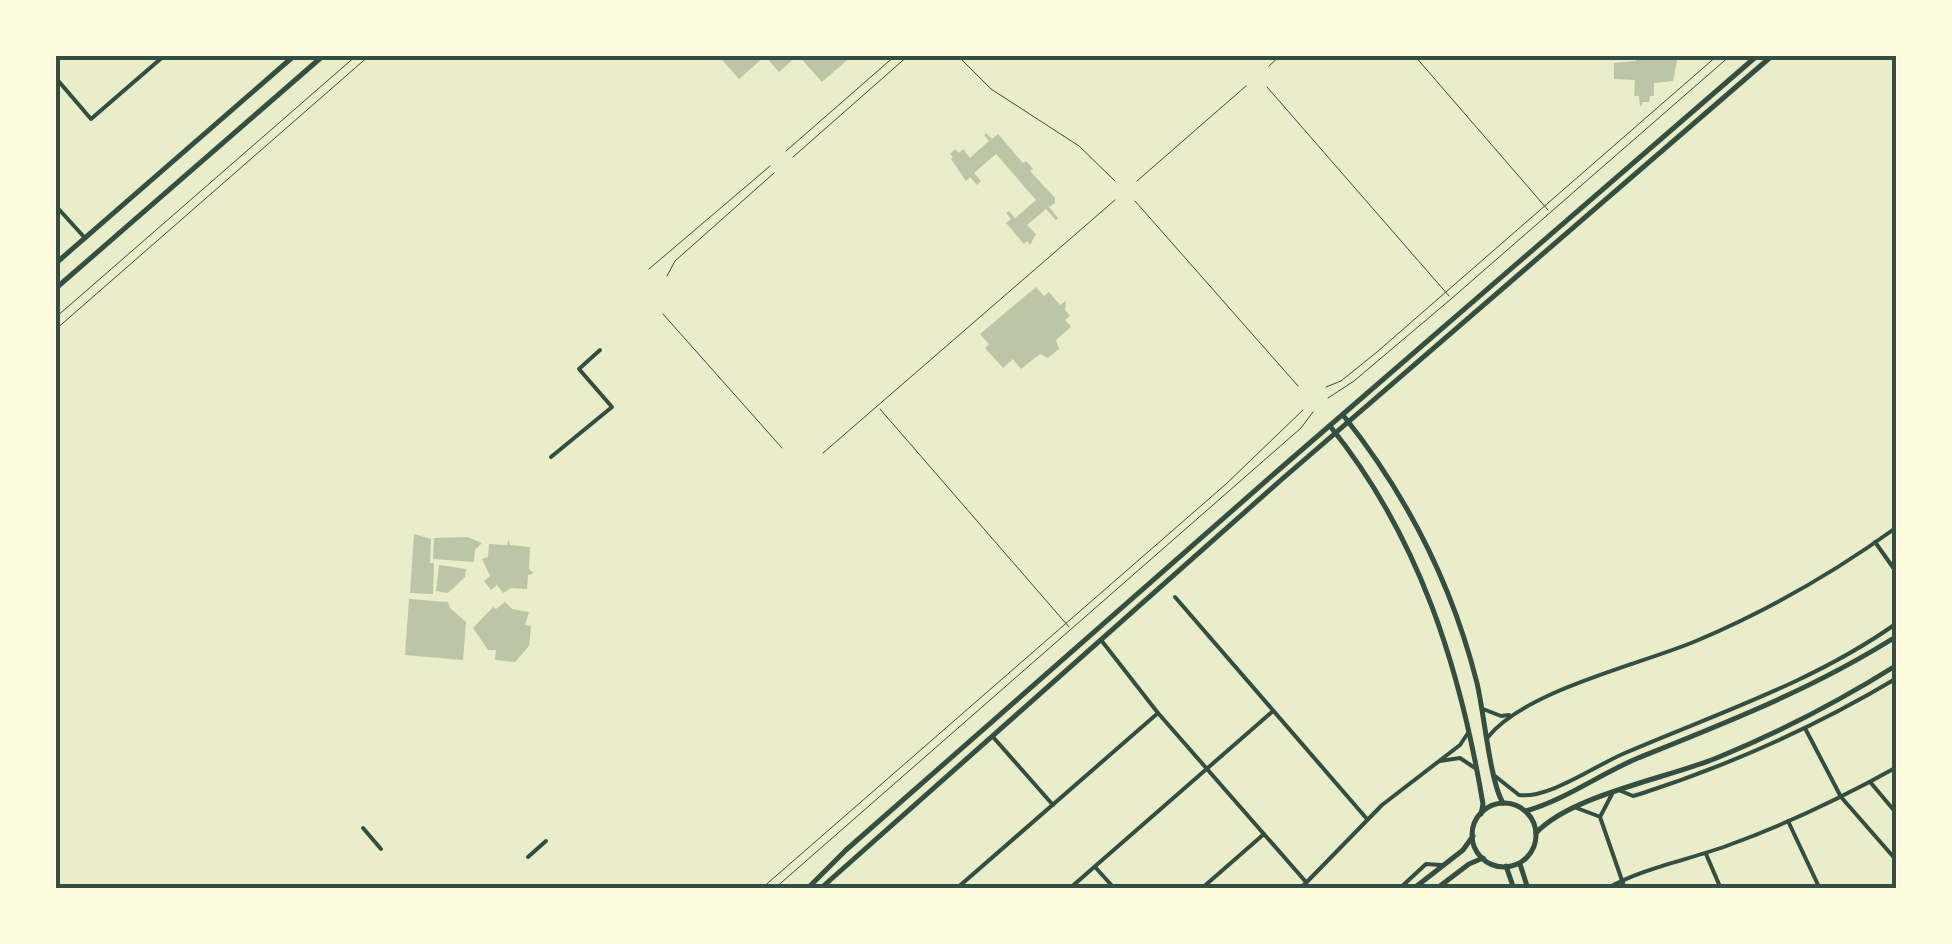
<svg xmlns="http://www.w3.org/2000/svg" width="1952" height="944" font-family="Raleway,sans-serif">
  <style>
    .building { fill: #bcc5a7 }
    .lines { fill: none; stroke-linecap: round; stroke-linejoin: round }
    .service { stroke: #344e41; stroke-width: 1 }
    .minor { stroke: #344e41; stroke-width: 4 }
    .secondary { stroke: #344e41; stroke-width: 5 }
    .neatline { fill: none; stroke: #344e41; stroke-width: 4 }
  </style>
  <rect width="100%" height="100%" fill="#e9edc9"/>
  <!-- building -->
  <g class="building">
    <polygon points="718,55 853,55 822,82 798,55 779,72 765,56 739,79"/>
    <polygon points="1636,55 1694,55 1694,60 1677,60 1673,81 1654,83 1654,96 1650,96 1649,102 1643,102 1640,107 1639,96 1634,96 1635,80 1614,79 1614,63 1636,61"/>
    <polygon points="986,133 992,139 998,134 1023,163 1026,161 1033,169 1030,171 1055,198 1055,203 1049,207 1058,218 1056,220 1046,209 1027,225 1036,234 1030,245 1027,241 1024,244 1006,223 1011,219 1006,213 1009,211 1015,218 1036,200 996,154 974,173 981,181 977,185 970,177 966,181 951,159 953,157 950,154 955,149 959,153 963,149 970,158 989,141 984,135"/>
    <polygon points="1036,287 1044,296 1049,292 1060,305 1066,301 1065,310 1070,316 1065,320 1071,327 1056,340 1059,349 1048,358 1040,354 1021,369 1013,359 1003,368 985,348 989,344 980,334"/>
    <polygon points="414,534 431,539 430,563 434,563 433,594 410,593"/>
    <polygon points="467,537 482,543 475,550 474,562 433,559 434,538"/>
    <polygon points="509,539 510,545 530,547 529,569 534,573 528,575 527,589 511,588 503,593 497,585 491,590 484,581 490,576 482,559 488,557 489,544 507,545"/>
    <polygon points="439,565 466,569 465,577 448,593 436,591"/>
    <polygon points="409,599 448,602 450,608 466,622 463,660 405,655"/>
    <polygon points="505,602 512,609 529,612 525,625 531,626 529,646 515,662 495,660 496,650 488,650 473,628 493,607 496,609"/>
  </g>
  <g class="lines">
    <!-- service -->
    <g class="service">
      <polyline points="957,55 991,89 1079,146 1115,181"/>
      <polyline points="1414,55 1548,210"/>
      <polyline points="1269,66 1281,55"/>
      <polyline points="1267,87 1449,296"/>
      <polyline points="786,151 896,55"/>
      <polyline points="793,157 909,55"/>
      <polyline points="1137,181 1246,86"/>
      <polyline points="1135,201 1298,386"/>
      <polyline points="649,269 770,166"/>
      <polyline points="667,276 675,261 774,173"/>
      <polyline points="663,314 782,448"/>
      <polyline points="55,318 357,55"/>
      <polyline points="55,330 370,55"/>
      <polyline points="1326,387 1341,381 1377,352 1718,55"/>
      <polyline points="1328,398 1354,381 1451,299 1731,55"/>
      <polyline points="880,409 1069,627"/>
      <polyline points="823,453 1115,200"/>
      <polyline points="761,889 1226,484 1303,410"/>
      <polyline points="774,889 1301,428 1313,412"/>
    </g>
    <!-- minor -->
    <g class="minor">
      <polyline points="55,77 91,119 165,55"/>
      <polyline points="55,205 85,238"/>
      <polyline points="551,457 612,407 579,369 600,350"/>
      <polyline points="1875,542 1897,573"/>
      <polyline points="1175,597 1367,819"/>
      <polyline points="1101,640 1158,713 1306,882"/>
      <polyline points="1483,709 1501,716 1509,715"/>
      <polyline points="1806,730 1841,797 1897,861"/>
      <polyline points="993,737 1053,805"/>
      <path d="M1488,737C1526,690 1639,665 1696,641C1767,611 1835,572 1897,527"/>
      <polyline points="1440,761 1460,758 1475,768"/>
      <path d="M1495,776L1519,795C1549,799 1596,765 1625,753C1718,713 1814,682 1897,623"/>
      <polyline points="1871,783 1897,814"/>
      <path d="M1621,791L1633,796L1640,794C1730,765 1815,727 1897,678"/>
      <polyline points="1612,794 1600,817 1625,889"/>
      <polyline points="1574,807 1598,816"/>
      <polyline points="1788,821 1820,889"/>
      <polyline points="363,828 381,849"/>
      <polyline points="1706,854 1721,889"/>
      <polyline points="528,857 546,841"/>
      <polyline points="1095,867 1115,889"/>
      <polyline points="956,889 1158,713"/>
      <polyline points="1069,889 1273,711"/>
      <polyline points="1201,889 1264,834"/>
      <polyline points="1300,889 1382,805 1460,745 1468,733"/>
      <polyline points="1399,889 1426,864 1441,865"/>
      <polyline points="1487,889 1495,889"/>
      <path d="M1606,889C1642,868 1689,860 1729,845C1787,824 1843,797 1897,767"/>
      <polyline points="1896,889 1897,888"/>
    </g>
    <!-- secondary -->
    <g class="secondary">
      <polyline points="55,264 295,55"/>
      <polyline points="55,289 324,55"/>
      <path d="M1343,415C1407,495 1452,584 1477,683C1484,712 1490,782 1503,803"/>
      <path d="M1330,426C1419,536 1460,667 1483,804L1481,814"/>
      <circle cx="1504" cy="835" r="32"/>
      <path d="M1526,811C1565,800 1600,774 1638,758C1728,722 1815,688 1897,636"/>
      <path d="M1536,833C1571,795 1669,778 1719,757C1780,732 1841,700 1897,665"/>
      <polyline points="1520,864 1528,889"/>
      <polyline points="1506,866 1514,889"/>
      <polyline points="807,889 846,850 1275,473 1758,55"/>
      <polyline points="820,889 1281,480 1773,55"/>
      <polyline points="1413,889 1463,850 1473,836"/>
      <polyline points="1436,889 1469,864 1483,858"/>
    </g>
  </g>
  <!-- border -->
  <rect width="1952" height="944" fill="none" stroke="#fefae0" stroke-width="115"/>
  <rect x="58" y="58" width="1836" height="828" class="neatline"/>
</svg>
